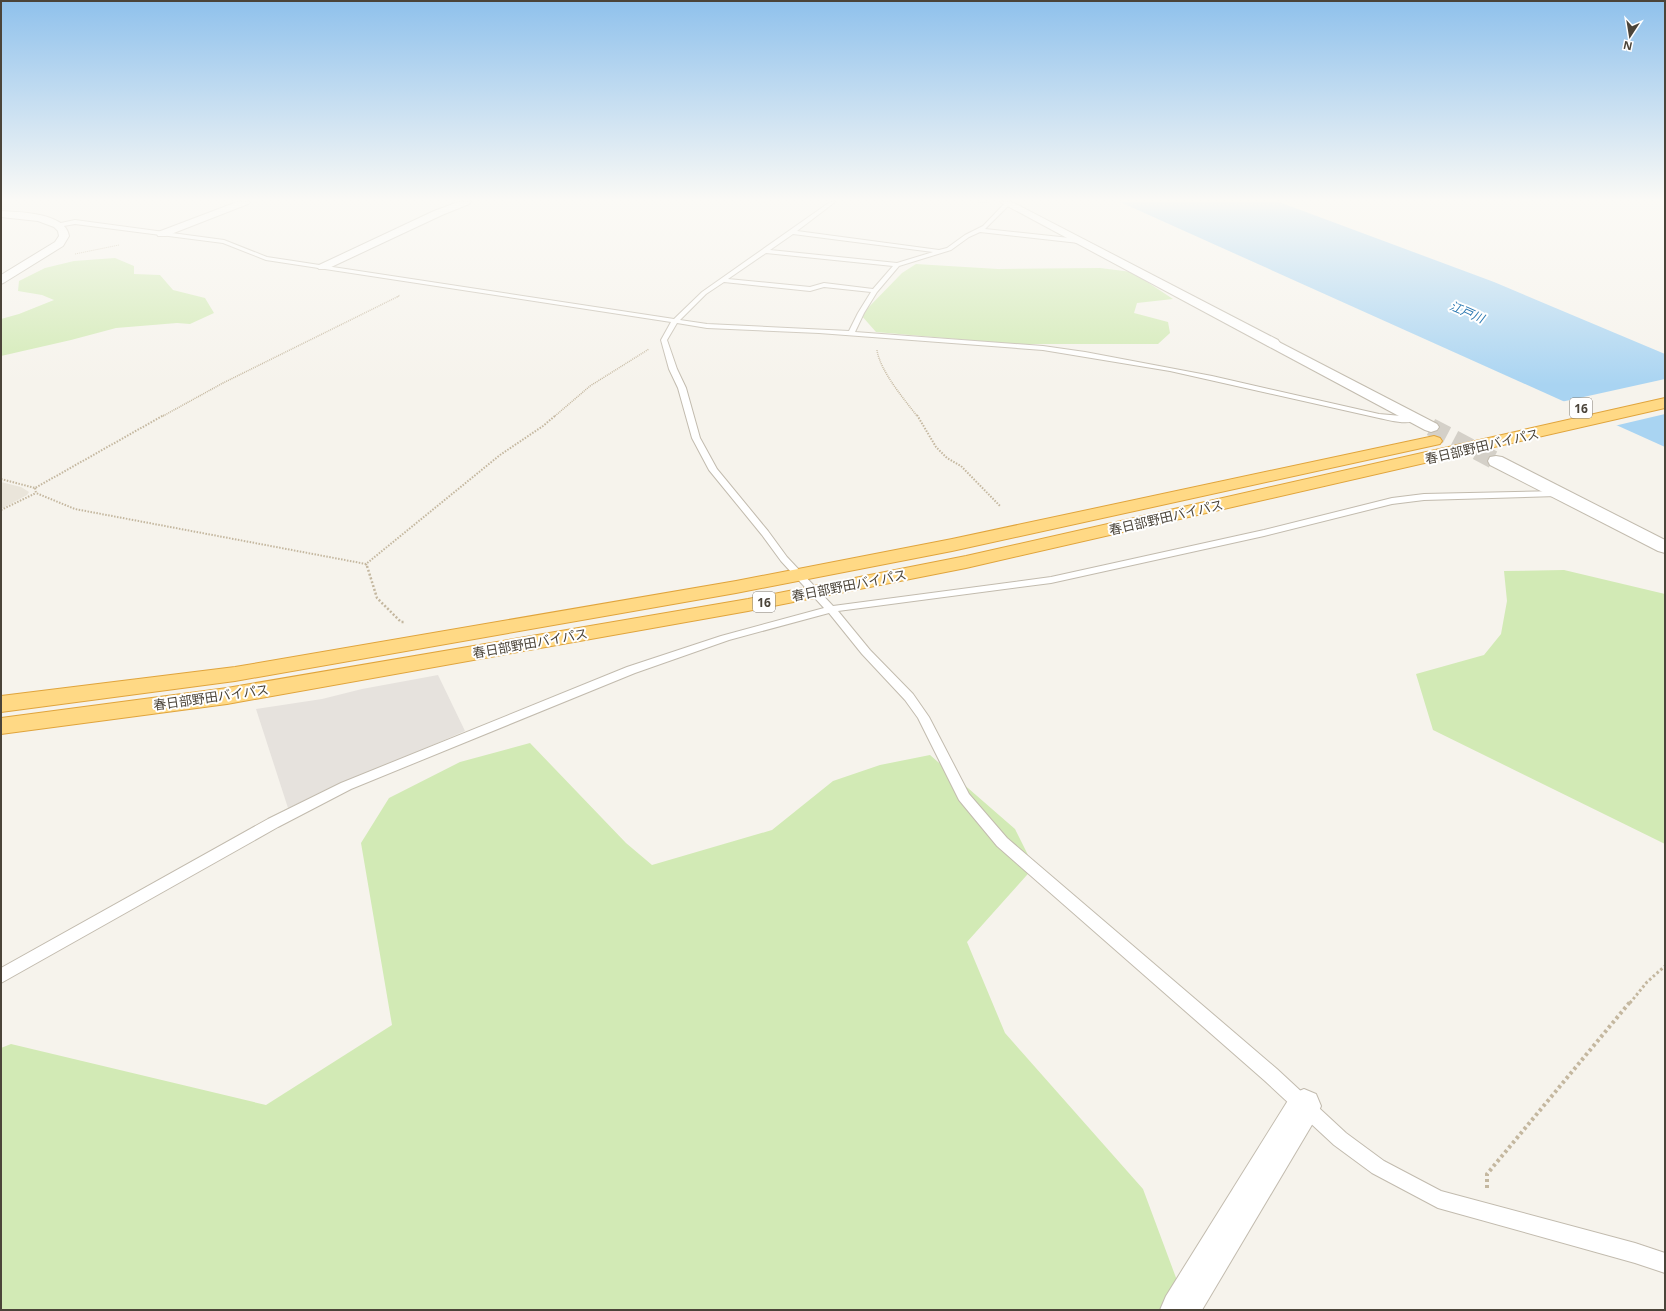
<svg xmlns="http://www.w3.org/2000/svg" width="1666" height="1311" font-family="'Noto Sans','Noto Sans JP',sans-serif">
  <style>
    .residential { fill: #eae5da }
    .industrial { fill: #e6e2dd }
    .green { fill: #d2eab5 }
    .water { fill: #a9d4f2 }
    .pier { fill: #f6f3ec }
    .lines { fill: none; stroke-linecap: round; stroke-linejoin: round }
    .minor-tunnel { stroke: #d4d0c8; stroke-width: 18; stroke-dasharray: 18 8; stroke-linecap: butt }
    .service-casing { stroke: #c2bbae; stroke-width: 2 }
    .minor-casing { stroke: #c2bbae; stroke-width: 2 }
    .tertiary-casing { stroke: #c2bbae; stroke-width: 2 }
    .trunk-casing { stroke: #e0a43c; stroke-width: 2 }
    .path-far5 { stroke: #c4b79f; stroke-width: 1; stroke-dasharray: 1 1; stroke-linecap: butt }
    .path-far4 { stroke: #c4b79f; stroke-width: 1.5; stroke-dasharray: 1 1; stroke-linecap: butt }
    .path-far3 { stroke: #c4b79f; stroke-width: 2; stroke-dasharray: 1.5 1.5; stroke-linecap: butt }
    .path-far2 { stroke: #c4b79f; stroke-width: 2.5; stroke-dasharray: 2 2; stroke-linecap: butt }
    .path-far1 { stroke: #c4b79f; stroke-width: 3; stroke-dasharray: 2.5 2.5; stroke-linecap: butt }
    .path { stroke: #c4b79f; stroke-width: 4; stroke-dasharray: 3 3; stroke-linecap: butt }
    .service { fill: #fff; fill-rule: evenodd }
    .minor { fill: #fff; fill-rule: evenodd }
    .tertiary { fill: #fff; fill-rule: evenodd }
    .trunk { fill: #ffd985; fill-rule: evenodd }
    .labels { text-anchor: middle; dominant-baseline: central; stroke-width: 4; stroke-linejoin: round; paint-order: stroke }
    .far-water-label { font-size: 12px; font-style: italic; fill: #2e7ab2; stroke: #fff }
    .shield { fill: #fff; stroke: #817c74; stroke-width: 1 }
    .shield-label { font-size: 12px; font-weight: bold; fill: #4b4439 }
    .street-label { font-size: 13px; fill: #4b4439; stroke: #fff }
  </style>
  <rect width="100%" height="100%" fill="#f6f3ec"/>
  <!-- residential -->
  <polygon class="residential" points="1,482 21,487 29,492 27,495 1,509"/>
  <!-- industrial -->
  <polygon class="industrial" points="438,675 465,731 288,808 256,709 322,699 362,689"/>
  <!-- green -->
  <g class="green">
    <polygon points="115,258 134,266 134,274 160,275 173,290 205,298 214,313 190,324 177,323 116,328 71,340 1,356 1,319 19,314 54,300 42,295 18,291 19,281 45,268 74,261"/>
    <polygon points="916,264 998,269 1100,268 1132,272 1173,299 1137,303 1134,313 1168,322 1170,333 1158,344 1014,344 876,332 861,315 902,273"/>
    <polygon points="1564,570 1665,594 1665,844 1433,730 1416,674 1484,655 1501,634 1507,601 1504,571"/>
    <polygon points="530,743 626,843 652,865 772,830 833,781 880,765 930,755 1015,829 1034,867 967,942 1005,1033 1143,1189 1188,1310 1,1310 1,1048 11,1044 266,1105 392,1025 361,843 389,798 460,762"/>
  </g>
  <!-- water -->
  <polygon class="water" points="1120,202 1279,202 1494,282 1665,354 1665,447"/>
  <!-- pier -->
  <polygon class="pier" points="1665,379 1665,414 1614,426 1561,402"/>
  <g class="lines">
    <!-- minor-tunnel -->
    <polyline class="minor-tunnel" points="1431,427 1496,461"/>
    <!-- service casing -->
    <g class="service-casing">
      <path id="service" d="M830,202H835L797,231L939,250L947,248L965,235L983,226L1006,202H1009L1010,204L985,229L1079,239L1082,241L1079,243L980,232L969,237L951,250L899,266L877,292L864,313L855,332L1043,346L1085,352L1212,376L1379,414L1413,417L1417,419C1409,426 1389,420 1379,418L1170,371L1043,350L819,333L707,328L677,323L667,340L677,369L686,388L700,438L717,469L768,531L787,557L833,606L1051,577L1264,530L1392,498L1424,494L1560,491L1561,493L1557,496L1424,500L1392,504L1264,536L1051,583L838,611L870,650L913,694L929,717L969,794L1007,838L1277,1069L1346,1133L1384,1161L1441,1191L1635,1243L1665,1253V1273L1635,1263L1438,1208L1372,1173L1334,1145L1265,1081L997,846L959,800L918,718L905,700L862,654L829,613L729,640L635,673L351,789L278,827L1,983V968L268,819L341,783L627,667L721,636L824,608L781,561L762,535L709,470L692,438L678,388L669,369L661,340L671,322L266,260L223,243L75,224L58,227L55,225L56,224L75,220L224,240L267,257L674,319L702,292ZM793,234L933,252L897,263L770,250ZM766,253L893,266L873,289L824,283L810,287L728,279ZM724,282L810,291L824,287L871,292L858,313L849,331L707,324L680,320L706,294Z"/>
    </g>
    <!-- minor casing -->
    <g class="minor-casing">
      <g id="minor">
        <polygon points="237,202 250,202 248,204 166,236 158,236 157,234 158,232"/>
        <polygon points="458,202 471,202 469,204 442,215 327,269 319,269 317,267 319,265 434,211"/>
        <polygon points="1273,339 1437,424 1439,427 1437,430 1431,432 1425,430 1268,346 1266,343 1268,340"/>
        <polygon points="1496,456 1502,457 1665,540 1665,553 1658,551 1490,465 1488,461 1490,457"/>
        <polygon points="1304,1089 1316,1094 1321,1106 1316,1118 1202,1310 1160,1310 1166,1296 1292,1094"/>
      </g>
    </g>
    <!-- tertiary casing -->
    <g class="tertiary-casing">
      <g id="tertiary">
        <polygon points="1000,202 1012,202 1278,340 1280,343 1278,346 1268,346"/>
        <path d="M1,211C20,212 66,213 69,236L63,246L5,282L1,284V275L55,242L59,236L58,231L54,227L38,221L1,217Z"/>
      </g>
    </g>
    <!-- trunk casing -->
    <g class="trunk-casing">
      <g id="trunk">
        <polygon points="1665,398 1665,408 966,568 748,611 227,704 1,734 1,718 227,688 748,599 966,556"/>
        <polygon points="1434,436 1440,438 1442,441 1440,444 952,551 736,593 235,681 1,712 1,696 235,667 736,581 952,539"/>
      </g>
    </g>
    <!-- path-far5 -->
    <g class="path-far5">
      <polyline points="978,202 987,202"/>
      <polyline points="75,254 119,245"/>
      <polyline points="397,297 400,295"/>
    </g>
    <!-- path-far4 -->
    <g class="path-far4">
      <path d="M877,350C880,371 904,399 917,416"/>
      <polyline points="163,416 223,383 399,296"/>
      <polyline points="555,416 590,386 649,349"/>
    </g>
    <!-- path-far3 -->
    <g class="path-far3">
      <polyline points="917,415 936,447 947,458 961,466 1000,506"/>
      <polyline points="1,479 35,488 164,415"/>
      <polyline points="35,488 36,493 75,509 366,564 500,455 543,426 556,415"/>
      <polyline points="1,510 36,493"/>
      <polyline points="366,564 367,567"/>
    </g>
    <!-- path-far2 -->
    <polyline class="path-far2" points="367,566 377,598 401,622 405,622"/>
    <!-- path-far1 -->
    <polyline class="path-far1" points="1630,1003 1647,982 1665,966"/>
    <!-- path -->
    <polyline class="path" points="1487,1188 1487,1174 1630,1002"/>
    <!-- service -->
    <use href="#service" class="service"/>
    <!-- minor -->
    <use href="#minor" class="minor"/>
    <!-- tertiary -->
    <use href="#tertiary" class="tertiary"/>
    <!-- trunk -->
    <use href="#trunk" class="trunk"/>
  </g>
  <!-- sky -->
  <linearGradient id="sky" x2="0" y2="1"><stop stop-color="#8fc1ec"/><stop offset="0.52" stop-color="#fbfaf6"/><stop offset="1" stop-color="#fbfaf6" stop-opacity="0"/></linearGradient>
  <rect width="1666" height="385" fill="url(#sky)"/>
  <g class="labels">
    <!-- far-water labels -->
    <g class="far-water-label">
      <text transform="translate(1467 312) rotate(23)">江戸川</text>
    </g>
    <!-- shield labels -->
    <g class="shield">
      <rect x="1570" y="398" width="22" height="20" rx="3"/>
      <rect x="753" y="592" width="22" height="20" rx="3"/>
    </g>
    <g class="shield-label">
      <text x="1581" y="408">16</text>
      <text x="764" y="602">16</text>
    </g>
    <!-- street labels -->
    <g class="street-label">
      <text transform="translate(1482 446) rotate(-13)">春日部野田バイパス</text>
      <text transform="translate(1166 517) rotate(-13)">春日部野田バイパス</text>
      <text transform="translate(849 585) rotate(-11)">春日部野田バイパス</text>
      <text transform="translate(530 643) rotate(-10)">春日部野田バイパス</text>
      <text transform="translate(211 697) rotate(-8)">春日部野田バイパス</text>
    </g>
  </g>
  <!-- border -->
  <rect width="1666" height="1311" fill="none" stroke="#4b4439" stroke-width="4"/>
  <!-- north arrow -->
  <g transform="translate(1630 36) rotate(192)" stroke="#ffffff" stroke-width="3" paint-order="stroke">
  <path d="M0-3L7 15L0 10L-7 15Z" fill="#4b4439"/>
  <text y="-6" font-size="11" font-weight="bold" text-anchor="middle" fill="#4b4439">N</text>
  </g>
</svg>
